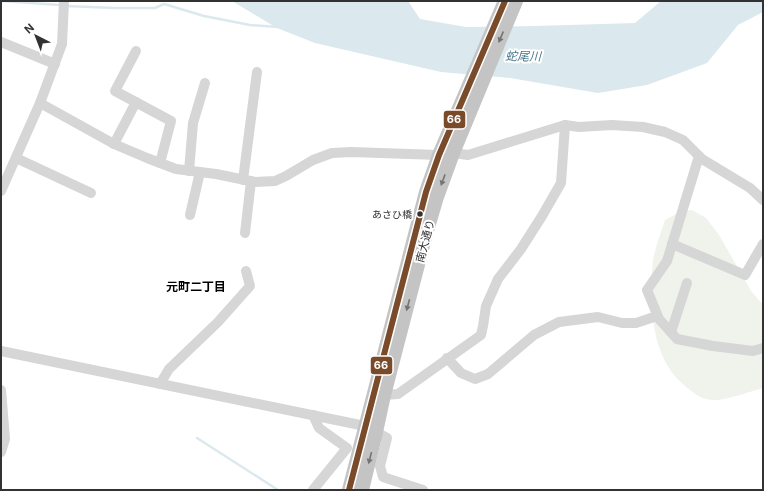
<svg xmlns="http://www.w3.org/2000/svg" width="764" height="491" font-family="Inter,'Noto Sans JP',sans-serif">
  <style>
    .green { fill: #f0f2ec }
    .water { fill: #dbe9ee }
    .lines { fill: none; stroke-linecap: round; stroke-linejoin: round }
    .stream { stroke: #dbe9ee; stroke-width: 2.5 }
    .minor { stroke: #d6d6d6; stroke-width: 10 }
    .highway { stroke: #c4c4c4; stroke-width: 14 }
    .bus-1-casing { stroke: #fff; stroke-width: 9 }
    .bus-1 { stroke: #7a4b2a; stroke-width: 6 }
    .oneway { fill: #747474 }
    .bus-dot { fill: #323232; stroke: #fff; stroke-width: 1.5 }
    .labels { text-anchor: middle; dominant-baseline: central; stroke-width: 4; stroke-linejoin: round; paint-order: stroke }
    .bus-label { font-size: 10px; fill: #323232; stroke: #fff; text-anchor: end }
    .street-label { font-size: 11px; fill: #323232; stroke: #fff }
    .water-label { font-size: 12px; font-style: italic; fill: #47798d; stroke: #fff }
    .neighbourhood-label { font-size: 12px; font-weight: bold; fill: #000; stroke: #fff }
    .line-badge { stroke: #fff; stroke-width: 1.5 }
    .badge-label { font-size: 11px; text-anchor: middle; font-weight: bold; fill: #fff }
  </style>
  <rect width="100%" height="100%" fill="#fff"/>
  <!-- green -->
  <path class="green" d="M692,210L706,218L719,235L751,291L763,305V388C752,391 726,400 716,400C701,400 695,394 684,385C650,357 649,302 653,261C655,247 661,233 665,220L680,212Z"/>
  <!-- water -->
  <polygon class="water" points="232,1 408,1 420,19 466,27 535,26 635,23 661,1 763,1 763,12 738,25 707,63 647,85 598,93 510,78 441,72 315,43 277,28"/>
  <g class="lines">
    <!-- stream -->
    <g class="stream">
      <polyline points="1,1 60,5"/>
      <polyline points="65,6 115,8 155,8 164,4 204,16 250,25 278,27"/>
      <polyline points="197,438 278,490"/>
    </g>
    <!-- minor -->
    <g class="minor">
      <polyline points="1,42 55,64"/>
      <polyline points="136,51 115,91 171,121 160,163"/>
      <polyline points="40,103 114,144 147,158 176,169 216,174 255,182 275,181 286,176 313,160 332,153 351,152 439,155 453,153 468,155 565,125 579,127 612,125 643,127 665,132 683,140 702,159 750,188 763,200"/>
      <polyline points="114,144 136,102"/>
      <polyline points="699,156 667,261 647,290 659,319 677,339 713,346 753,351 763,348"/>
      <polyline points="16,158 91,193"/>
      <polyline points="189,171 193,123 205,83"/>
      <polyline points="243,180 257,72"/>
      <polyline points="1,191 40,103 62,44 64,1"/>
      <polyline points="190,215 200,172"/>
      <polyline points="245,233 251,181"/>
      <polyline points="672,244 745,275 763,244"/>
      <polyline points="671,332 687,283"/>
      <polyline points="1,351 365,426 387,438 380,466 383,477 423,490"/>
      <polyline points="447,358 461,373 475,379 488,374 534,335 559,322 598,317 622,323 636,323 657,316"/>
      <polyline points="160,384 169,369 218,322 250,286 246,271"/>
      <polyline points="1,390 5,439 1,452"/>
      <polyline points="384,395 398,394 481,335 483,326 486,306 498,279 521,249 542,216 561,183 565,125"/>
      <polyline points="313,490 347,448 319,428 313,415"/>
    </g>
    <!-- highway -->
    <g class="highway">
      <polyline points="349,490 426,192 439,155 505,1"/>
      <polyline points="362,490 376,432 384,395 426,234 437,197 453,153 516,1"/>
    </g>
    <!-- bus-1 casing -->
    <g class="bus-1-casing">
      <polyline id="bus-1" points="349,490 426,192 439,155 505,1"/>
    </g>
    <!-- bus-1 -->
    <use href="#bus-1" class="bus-1"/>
  </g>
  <!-- one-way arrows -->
  <defs><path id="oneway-solid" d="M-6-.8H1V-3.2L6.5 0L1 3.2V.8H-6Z"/></defs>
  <g class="oneway">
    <use href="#oneway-solid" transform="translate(501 37) rotate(113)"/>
    <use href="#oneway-solid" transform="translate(443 180) rotate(110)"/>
    <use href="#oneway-solid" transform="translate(408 305) rotate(105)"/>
    <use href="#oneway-solid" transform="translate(370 458) rotate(104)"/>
  </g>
  <!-- markers -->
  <circle class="bus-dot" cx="420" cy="214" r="3.5"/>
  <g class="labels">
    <!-- bus labels -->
    <g class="bus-label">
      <text x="412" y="214">あさひ橋</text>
    </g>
    <!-- street labels -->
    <g class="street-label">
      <text transform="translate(425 241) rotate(-75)">南大通り</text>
    </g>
    <!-- water labels -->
    <g class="water-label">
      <text transform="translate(523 56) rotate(1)">蛇尾川</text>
    </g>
    <!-- neighbourhood labels -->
    <g class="neighbourhood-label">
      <text x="196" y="286">元町二丁目</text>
    </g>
  </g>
  <g class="line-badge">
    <rect x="443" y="110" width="23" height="19" rx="4" fill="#7a4b2a"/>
    <rect x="370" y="356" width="23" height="19" rx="4" fill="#7a4b2a"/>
  </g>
  <g class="badge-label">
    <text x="454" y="123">66</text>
    <text x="381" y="369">66</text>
  </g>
  <!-- border -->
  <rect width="764" height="491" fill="none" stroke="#323232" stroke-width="4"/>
  <!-- north arrow -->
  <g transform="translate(36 36) rotate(318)" stroke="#ffffff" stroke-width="3" paint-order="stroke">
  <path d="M0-3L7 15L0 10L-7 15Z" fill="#323232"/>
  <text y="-6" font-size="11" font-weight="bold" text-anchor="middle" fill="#323232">N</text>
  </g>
</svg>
